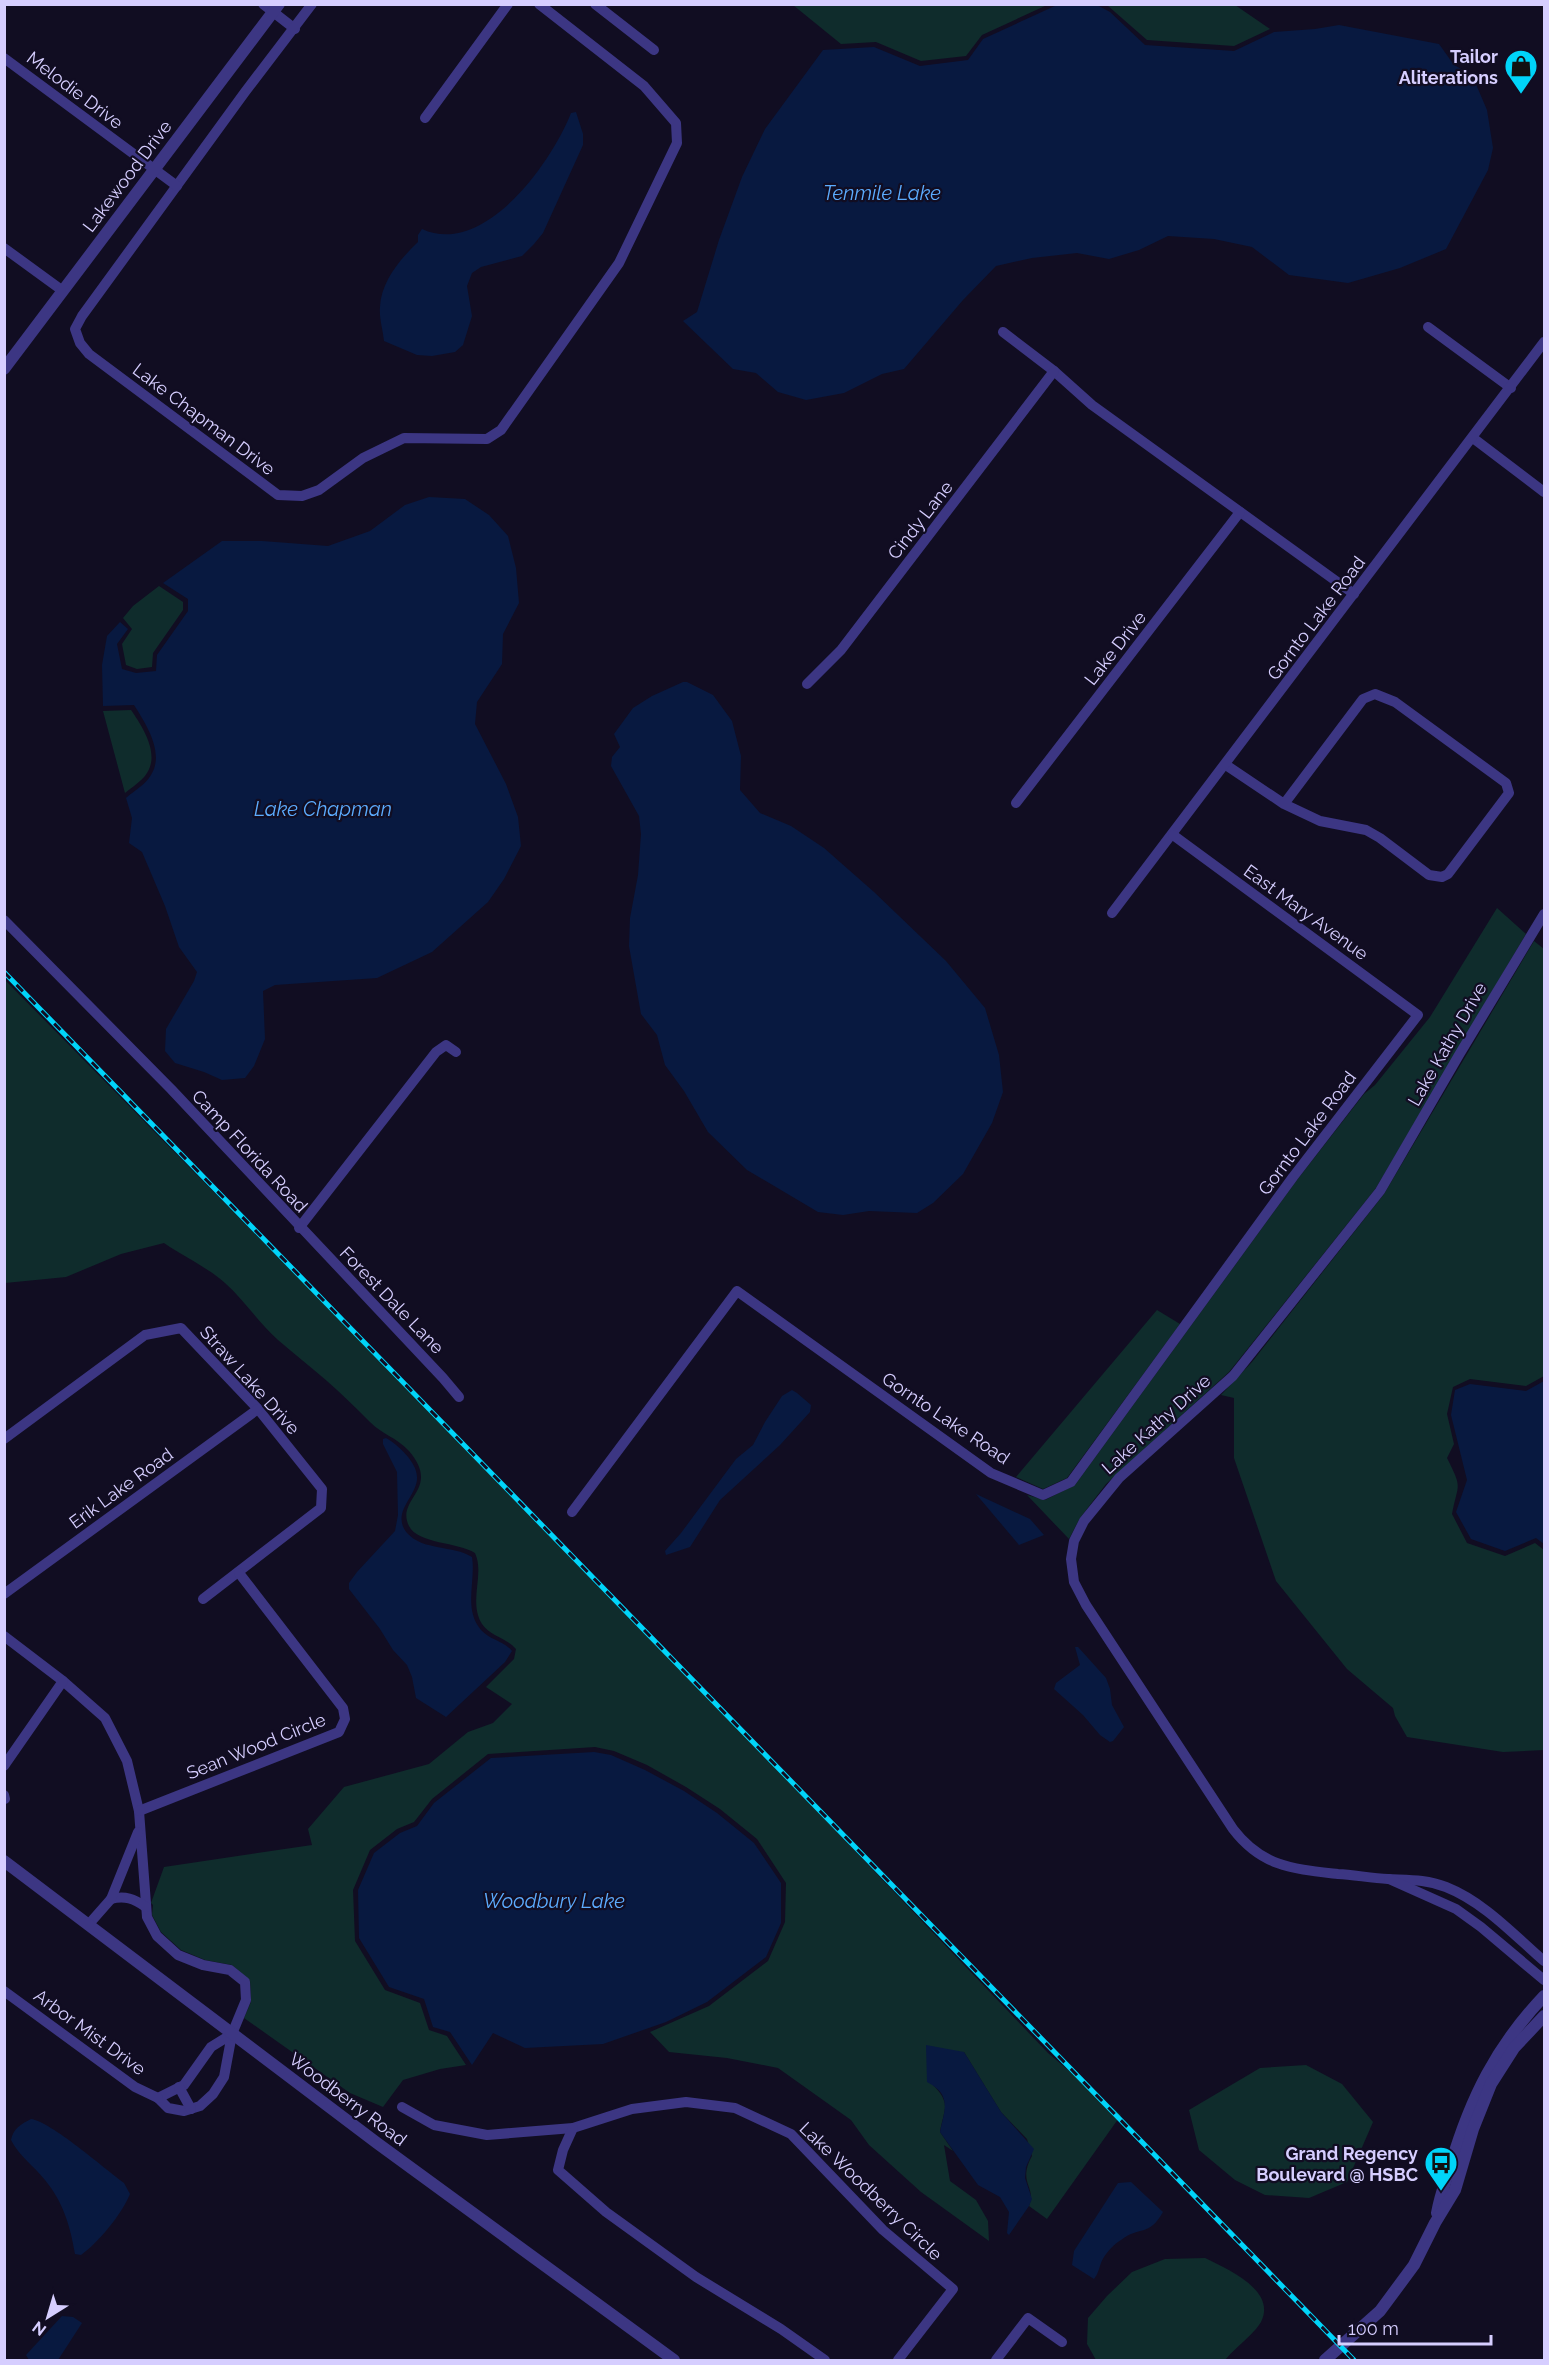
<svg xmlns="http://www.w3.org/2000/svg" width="1549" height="2365" font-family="Raleway,sans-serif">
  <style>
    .green { fill: #0f2c2c }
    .water { fill: #081940 }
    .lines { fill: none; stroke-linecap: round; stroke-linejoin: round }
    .minor { stroke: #3c3683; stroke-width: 10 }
    .tertiary { stroke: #3c3683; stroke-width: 12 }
    .rail-casing { stroke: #00d4f9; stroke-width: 5 }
    .rail { stroke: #110d22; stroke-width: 3; stroke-dasharray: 9; stroke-linecap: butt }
    .labels { text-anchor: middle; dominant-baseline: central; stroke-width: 4.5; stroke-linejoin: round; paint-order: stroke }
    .poi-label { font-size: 18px; font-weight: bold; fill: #d6ceff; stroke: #110d22; text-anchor: end }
    .street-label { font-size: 18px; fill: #d6ceff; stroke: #110d22 }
    .water-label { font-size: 20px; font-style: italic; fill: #5cacff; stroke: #110d22 }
  </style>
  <rect width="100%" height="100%" fill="#110d22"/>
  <!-- green -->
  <g class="green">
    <polygon points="793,5 1047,5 982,35 966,56 921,61 876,42 841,44"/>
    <polygon points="1107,5 1235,5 1270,29 1234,46 1147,40"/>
    <polygon points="159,586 183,602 183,610 153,653 152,667 137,669 126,665 122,644 132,629 123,618 133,606"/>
    <path d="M131,710C142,726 160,753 147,773C142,781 132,787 125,793L103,711Z"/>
    <polygon points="1497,908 1526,934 1376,1188 1229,1372 1106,1484 1080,1518 1069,1539 1027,1495 1045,1500 1075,1485 1297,1180 1364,1094 1375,1085 1430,1017"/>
    <path d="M1534,941L1544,949V1376L1526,1386L1470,1379L1453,1387L1447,1414L1454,1444L1447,1458C1463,1490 1458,1482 1452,1514L1467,1543L1505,1556L1535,1543L1544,1550V1750L1503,1752L1407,1737L1395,1716L1393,1708L1347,1669L1276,1581L1234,1458V1398L1221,1395L1252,1362L1384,1194Z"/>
    <path d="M4,979L603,1587L1048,2053L1121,2115L1047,2219L1029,2206C1037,2187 1017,2183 1032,2156L1027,2139L1001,2112L964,2052L932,2084C952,2104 944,2108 940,2132L953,2151L944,2145L950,2181L976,2200L988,2221L989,2241L921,2192L869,2145L851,2120L778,2068L727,2058L669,2052L650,2032L709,2006L768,1961L785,1922L786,1883L757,1839L720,1809L686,1787L647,1765L614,1751L595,1747L488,1754L432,1799L414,1822L397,1829L370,1850L353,1890L355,1941L385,1990L420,2003L429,2030L447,2036L466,2065L440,2069L403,2080L383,2107L350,2093L244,2018L251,2002L250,1981L232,1965L205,1960L181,1950L161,1932L152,1915L153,1905L151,1903L164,1867L312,1845L308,1829L344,1787L429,1764L468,1732L493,1723L512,1704L486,1687L514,1659L516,1649C507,1638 490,1636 482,1624C468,1601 485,1575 475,1553C458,1542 418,1544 409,1526C395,1498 442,1490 409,1451C396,1437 383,1435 370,1422C356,1408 342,1394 327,1381C311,1367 294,1354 278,1340C259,1323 244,1300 225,1283C207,1267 183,1256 164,1243L121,1254L66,1277L5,1283Z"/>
    <polygon points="1157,1310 1180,1324 1067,1478 1043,1489 1016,1477"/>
    <polygon points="1306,2065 1342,2084 1373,2122 1347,2182 1309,2198 1265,2195 1235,2180 1199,2150 1189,2110 1260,2068"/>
    <path d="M1205,2258C1227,2269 1277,2290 1261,2322C1255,2333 1234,2349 1225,2360H1096L1087,2344L1088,2318L1107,2296L1132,2272L1165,2259Z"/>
  </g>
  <!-- water -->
  <g class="water">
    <polygon points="1057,5 1097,5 1110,12 1145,45 1234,51 1274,32 1315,29 1339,25 1439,44 1454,65 1472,75 1487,110 1493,148 1488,170 1446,249 1400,268 1348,283 1289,275 1252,247 1214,239 1168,236 1139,250 1109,259 1077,253 1032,258 996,266 963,300 904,369 882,374 844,393 806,400 778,392 756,373 733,369 683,321 697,312 719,240 742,177 765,129 823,50 874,47 920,66 968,60 983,39"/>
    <path d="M576,112L583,134V145L543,233L534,244L522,256L481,267L472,273L467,286L472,316L463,345L455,352L432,356L417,355L384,341C383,330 379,318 380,307C381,282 400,259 418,242V235L422,229C484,258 552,162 571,113Z"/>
    <path d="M429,497L465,499L489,515L508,536L516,568L519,603L503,634L502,664L477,702L475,724L506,784L518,817L521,846L504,879L488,902L432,952L377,978L275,985L263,991L265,1039L254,1066L245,1078L222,1080L204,1072L175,1063L165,1051L166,1029L194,981L197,972L179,947L165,906L142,852L129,843L132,818L126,798C134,791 146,784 151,775C165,753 146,724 134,705L103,706L102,665L107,636L120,622L128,629L117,644L122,669L136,673L156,671L157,655L188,611V599L163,583L222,541H262L328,546L370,531L405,505Z"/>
    <polygon points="683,682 687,682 713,695 732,721 741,756 740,790 760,813 791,826 824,848 874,892 946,961 985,1008 999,1055 1003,1092 992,1123 963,1174 933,1203 917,1213 869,1211 843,1215 818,1212 747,1170 708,1132 684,1091 665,1065 657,1035 641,1014 629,946 630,918 638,875 641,834 639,816 611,766 612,757 620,747 614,734 633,708 652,696"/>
    <polygon points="1544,1381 1544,1544 1536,1538 1505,1551 1471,1539 1456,1512 1467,1480 1451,1415 1455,1390 1470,1384 1526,1391"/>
    <polygon points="792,1390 797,1393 811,1405 810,1412 780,1445 720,1500 690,1547 666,1555 665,1551 681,1533 736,1459 753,1445 765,1422 782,1396"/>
    <path d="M386,1438C397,1444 417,1462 417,1477C418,1496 390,1512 407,1533C423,1551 453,1545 472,1557C476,1581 463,1609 481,1630C490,1640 504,1641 512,1651L505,1662L446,1717L416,1698L412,1677L407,1665L393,1650L380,1629L349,1589V1583L357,1572L395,1531L398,1515L397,1472L383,1444V1439Z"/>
    <polygon points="976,1494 1030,1519 1044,1535 1019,1545"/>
    <polygon points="1075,1647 1078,1647 1106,1678 1110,1689 1112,1705 1124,1727 1113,1741 1110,1742 1100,1735 1083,1715 1054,1689 1056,1683 1080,1665"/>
    <polygon points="594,1752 611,1755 645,1770 684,1791 717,1813 754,1843 781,1883 781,1923 766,1957 707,2002 666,2022 603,2044 525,2048 493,2033 472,2065 450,2032 433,2027 424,1999 389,1987 359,1938 358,1890 374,1853 400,1833 417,1826 434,1803 491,1758"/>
    <path d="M926,2045L964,2052L1001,2112L1034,2149L1026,2167L1025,2178L1032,2199L1029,2206L1009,2235L1007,2233L1009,2212L1000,2197L978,2185L940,2132C944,2111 953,2095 927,2082Z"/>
    <path d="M31,2119C50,2121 105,2169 124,2183L130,2194C122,2214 98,2243 81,2255L75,2254C70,2225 63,2202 45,2180C34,2166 19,2156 11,2140C13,2129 21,2124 31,2119Z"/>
    <path d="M1131,2182L1163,2212C1149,2237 1139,2226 1121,2240C1115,2243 1107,2252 1104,2257C1099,2264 1100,2272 1094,2279L1072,2265L1074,2251L1118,2183Z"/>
    <polygon points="62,2316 73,2317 82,2323 58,2360 29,2360 26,2355"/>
  </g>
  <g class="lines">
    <!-- minor -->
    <g class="minor">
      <polyline points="263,4 295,29"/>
      <polyline points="312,4 245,92 82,316 75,329 80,343 89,354 278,495 302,496 319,490 363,458 404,438 487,439 501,430 619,263 677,143 676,123 644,86 539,4"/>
      <polyline points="595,4 654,50"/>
      <polyline points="4,58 177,186"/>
      <polyline points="425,118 508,4"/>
      <polyline points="4,248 63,291"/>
      <polyline points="1428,327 1511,388"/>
      <polyline points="1003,332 1054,371 1092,405 1354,594"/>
      <polyline points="1473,438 1544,492"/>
      <polyline points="807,684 841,650 1054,371"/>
      <polyline points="1226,765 1284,804 1320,821 1366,830 1380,838 1429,875 1442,877 1448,874 1509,793 1506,783 1395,702 1375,694 1363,699 1284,804"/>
      <polyline points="1016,803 1240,512"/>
      <polyline points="1112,913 1544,342"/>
      <path d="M1544,914L1459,1055L1380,1191L1233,1376L1119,1478L1084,1521L1074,1541L1071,1559L1074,1582L1086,1605L1233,1829C1262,1867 1293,1869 1338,1874C1354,1875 1371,1878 1388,1879C1408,1880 1426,1879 1446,1887C1484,1902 1514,1935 1544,1961"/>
      <polyline points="4,920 171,1089 443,1378 459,1397"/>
      <polyline points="299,1228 436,1052 446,1045 456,1052"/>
      <polyline points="4,1439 145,1335 181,1328 258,1409 322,1489 321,1508 203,1599"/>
      <polyline points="572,1512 737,1291 991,1473 1043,1495 1071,1482 1293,1177 1418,1015 1173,835"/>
      <polyline points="4,1594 258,1409"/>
      <polyline points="4,1636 63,1681 105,1718 127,1761 139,1811 147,1917 157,1936 178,1955 203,1965 230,1970 245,1982 246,2000 232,2034 224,2077 213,2094 200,2106 184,2111 168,2108 158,2098 184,2085 211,2047 232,2034"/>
      <polyline points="4,1766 63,1681"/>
      <polyline points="4,1795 5,1799"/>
      <polyline points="139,1811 339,1732 345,1719 343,1708 239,1573"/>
      <polyline points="1389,1879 1456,1909 1481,1927 1544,1980"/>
      <path d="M111,1899C125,1895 134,1899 146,1907"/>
      <polyline points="89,1924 111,1899 138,1832"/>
      <polyline points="4,1991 135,2087 158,2098"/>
      <polyline points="179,2087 191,2109"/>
      <polyline points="402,2107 434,2125 487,2135 573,2128 632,2109 686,2102 735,2108 791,2134 883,2230 953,2289 898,2360"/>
      <polyline points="573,2128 563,2150 558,2170 606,2212 696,2277 781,2329 825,2360"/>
      <polyline points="996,2360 1028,2318 1062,2342"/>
    </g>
    <!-- tertiary -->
    <g class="tertiary">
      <polyline points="4,369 279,4"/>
      <polyline points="4,1861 377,2143 674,2360"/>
      <path d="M1437,2213C1440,2196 1446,2180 1451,2164C1471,2097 1496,2047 1544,1996"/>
      <polyline points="1325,2360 1380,2311 1414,2265 1435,2223 1455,2190 1473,2129 1491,2084 1514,2048 1544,2016"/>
    </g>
    <!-- rail casing -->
    <g class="rail-casing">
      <polyline id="rail" points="4,972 1354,2360"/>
    </g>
    <!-- rail -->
    <use href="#rail" class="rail"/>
  </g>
  <!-- icons -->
  <defs>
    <g id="shop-pin" transform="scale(1.725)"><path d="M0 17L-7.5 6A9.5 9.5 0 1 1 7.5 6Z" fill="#00d4f9" stroke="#110d22"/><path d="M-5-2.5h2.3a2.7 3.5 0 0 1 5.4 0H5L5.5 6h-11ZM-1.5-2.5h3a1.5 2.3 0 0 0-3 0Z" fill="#111"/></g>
    <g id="bus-pin" transform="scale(1.725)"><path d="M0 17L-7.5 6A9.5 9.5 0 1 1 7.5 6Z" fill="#00d4f9" stroke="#110d22"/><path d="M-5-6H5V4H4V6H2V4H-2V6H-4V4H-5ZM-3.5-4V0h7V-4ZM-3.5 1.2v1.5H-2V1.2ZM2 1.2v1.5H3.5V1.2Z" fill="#111"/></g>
  </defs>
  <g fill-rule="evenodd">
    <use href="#shop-pin" x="1521" y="66"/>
    <use href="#bus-pin" x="1441" y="2163"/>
  </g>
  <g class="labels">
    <!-- poi labels -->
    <g class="poi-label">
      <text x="1498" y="56">Tailor<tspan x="1498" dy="21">Aliterations</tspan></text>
      <text x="1418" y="2153">Grand Regency<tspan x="1418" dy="21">Boulevard @ HSBC</tspan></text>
    </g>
    <!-- street labels -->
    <g class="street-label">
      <text transform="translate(75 90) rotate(37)">Melodie Drive</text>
      <text transform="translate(127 176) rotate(-53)">Lakewood Drive</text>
      <text transform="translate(204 419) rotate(37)">Lake Chapman Drive</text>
      <text transform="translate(920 520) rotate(-52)">Cindy Lane</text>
      <text transform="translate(1316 618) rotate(-53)">Gornto Lake Road</text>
      <text transform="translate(1115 648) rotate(-52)">Lake Drive</text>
      <text transform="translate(1306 912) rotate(36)">East Mary Avenue</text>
      <text transform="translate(1447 1044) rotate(-60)">Lake Kathy Drive</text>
      <text transform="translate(1307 1133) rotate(-53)">Gornto Lake Road</text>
      <text transform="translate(250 1151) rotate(47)">Camp Florida Road</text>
      <text transform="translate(392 1300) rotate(46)">Forest Dale Lane</text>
      <text transform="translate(250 1380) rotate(48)">Straw Lake Drive</text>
      <text transform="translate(946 1418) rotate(34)">Gornto Lake Road</text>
      <text transform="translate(1156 1424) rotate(-42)">Lake Kathy Drive</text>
      <text transform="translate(121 1488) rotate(-36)">Erik Lake Road</text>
      <text transform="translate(256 1746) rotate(-22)">Sean Wood Circle</text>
      <text transform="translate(90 2032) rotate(36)">Arbor Mist Drive</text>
      <text transform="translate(348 2099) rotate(37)">Woodberry Road</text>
      <text transform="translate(871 2191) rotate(44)">Lake Woodberry Circle</text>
    </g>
    <!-- water labels -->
    <g class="water-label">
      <text x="882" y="193">Tenmile Lake</text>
      <text x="323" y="809">Lake Chapman</text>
      <text x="554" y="1901">Woodbury Lake</text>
    </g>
  </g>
  <!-- border -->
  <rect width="1549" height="2365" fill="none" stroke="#d6ceff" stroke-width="12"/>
  <!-- north arrow -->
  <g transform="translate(48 2317) rotate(217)" stroke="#110d22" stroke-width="4.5" paint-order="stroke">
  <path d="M0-4.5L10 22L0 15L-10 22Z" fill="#d6ceff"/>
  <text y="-9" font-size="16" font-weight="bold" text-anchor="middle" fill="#d6ceff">N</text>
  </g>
  <!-- scale -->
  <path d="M1339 2335v9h152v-9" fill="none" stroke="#d6ceff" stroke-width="3"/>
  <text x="1348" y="2335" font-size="18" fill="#d6ceff" stroke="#110d22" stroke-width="4.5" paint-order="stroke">100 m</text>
</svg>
